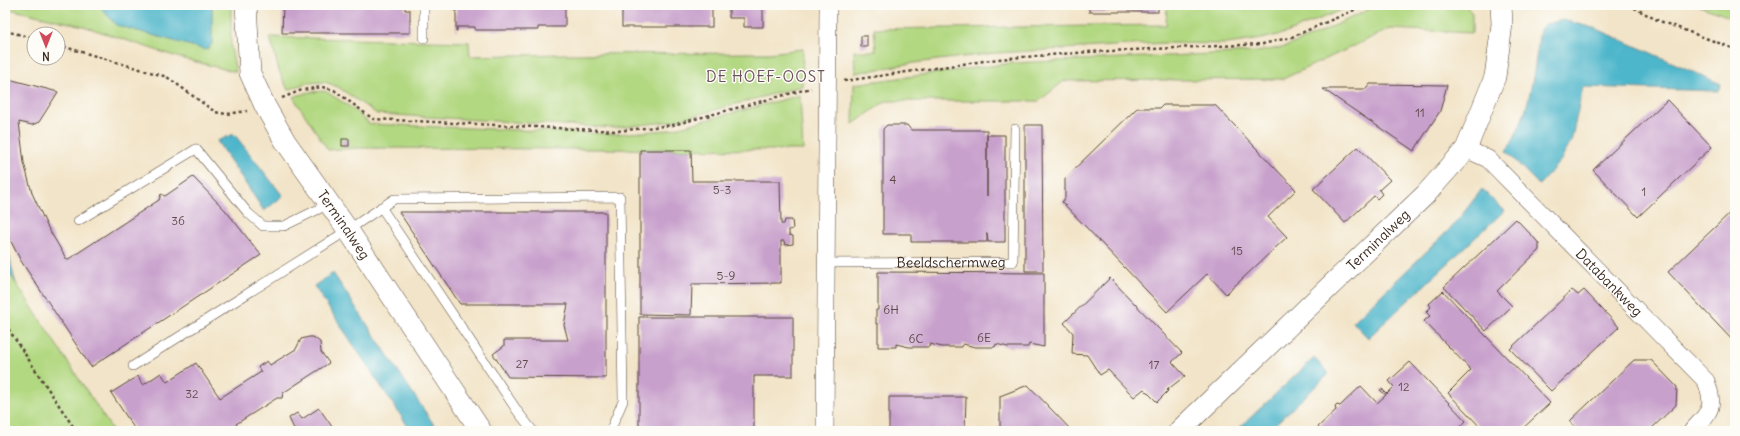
<svg xmlns="http://www.w3.org/2000/svg" width="1740" height="436" font-family="Delius,sans-serif">
  <style>
    .green { fill: #b2d881; stroke: #768150 }
    .water { fill: #4db6cb; stroke: #447074 }
    .building { fill: #c8a0cc }
    .lines { fill: none; stroke-linecap: round; stroke-linejoin: round }
    .service-casing { stroke: #564638; stroke-width: 10 }
    .minor-casing { stroke: #564638; stroke-width: 18 }
    .tertiary-casing { stroke: #564638; stroke-width: 22 }
    .path { stroke: #564638; stroke-width: 2.5; stroke-dasharray: 3 3; stroke-linecap: butt }
    .service { stroke: #fff; stroke-width: 9 }
    .minor { stroke: #fff; stroke-width: 17 }
    .tertiary { stroke: #fff; stroke-width: 21 }
    .labels { text-anchor: middle; dominant-baseline: central; stroke-width: 3; stroke-linejoin: round; paint-order: stroke }
    .number-label { font-size: 12px; fill: #5e484a }
    .street-label { font-size: 14px; fill: #3b2a1e; stroke: #fdfcf7 }
    .neighbourhood-label { font-size: 15px; letter-spacing: 1px; fill: #6c535b; stroke: #fdfcf7 }
  </style>
  <rect width="100%" height="100%" fill="#fdfcf7"/>
  <filter id="ink" filterUnits="userSpaceOnUse"><feTurbulence type="fractalNoise" baseFrequency=".025" numOctaves="2"/><feDisplacementMap in="SourceGraphic" scale="8" xChannelSelector="R" yChannelSelector="G"/><feConvolveMatrix kernelMatrix="1 2 1 2 8 2 1 2 1" color-interpolation-filters="sRGB"/></filter>
  <filter id="wash" filterUnits="userSpaceOnUse"><feTurbulence type="fractalNoise" baseFrequency=".012" numOctaves="4" result="noise"/><feDisplacementMap in="SourceGraphic" scale="16" xChannelSelector="R" yChannelSelector="G"/><feGaussianBlur stdDeviation="0.9" result="paint"/><feColorMatrix in="noise" values="0 0 0 0 0 0 0 0 0 0 0 0 0 0 0 0 0 1.4 0 .05"/><feComposite in="paint" operator="in"/></filter>
  <g filter="url(#wash)">
    <rect width="100%" height="100%" fill="#f2e4c8"/>
    <!-- green -->
    <g class="green">
      <polygon points="5,5 99,5 116,25 212,44 212,5 231,5 231,47 236,72 177,57 83,26 5,8"/>
      <polygon points="1167,5 1353,5 1286,33 1261,39 1227,44 1164,43 996,53 913,63 855,73 854,51 876,51 874,29 1166,25"/>
      <polygon points="1378,5 1465,5 1472,13 1472,33 1390,29 1283,79 1064,81 1039,101 886,101 853,124 854,84 1012,63 1256,52 1285,47 1310,37"/>
      <polygon points="1697,5 1735,5 1735,19"/>
      <polygon points="270,37 469,42 470,56 563,54 769,53 803,49 802,86 674,121 615,128 377,114 338,87 325,82 306,83 288,90 279,71"/>
      <polygon points="325,91 349,106 370,124 616,134 668,130 800,95 803,150 358,148 328,150 293,97 309,92"/>
      <polygon points="5,266 16,283 113,431 5,431"/>
    </g>
    <!-- water -->
    <g class="water">
      <polygon points="99,5 212,5 212,44 206,50 116,25"/>
      <path d="M1563,20L1597,29L1721,84L1718,91L1583,87L1571,142L1561,160L1539,185L1506,151C1531,115 1534,70 1540,29L1545,24Z"/>
      <polygon points="234,134 283,196 264,211 217,141"/>
      <polygon points="1482,189 1504,211 1368,338 1353,322 1454,225"/>
      <path d="M5,242C11,255 11,270 16,283L5,266Z"/>
      <polygon points="333,273 438,431 411,431 314,286"/>
      <polygon points="1314,358 1329,374 1268,431 1236,431"/>
    </g>
    <g id="blocks">
      <!-- building -->
      <g class="building">
        <polygon points="283,5 405,5 405,10 410,10 410,33 282,33"/>
        <polygon points="456,5 565,5 565,27 538,27 538,30 475,30 475,27 457,27 457,31 456,31"/>
        <rect x="622" y="5" width="90" height="22"/>
        <polygon points="729,5 763,5 763,27 744,27 744,18 729,18"/>
        <rect x="1089" y="5" width="69" height="7"/>
        <rect x="861" y="36" width="6" height="11"/>
        <polygon points="5,78 58,92 39,122 32,125 19,122 24,163 32,193 47,226 67,260 159,200 161,194 165,196 193,177 226,211 261,255 91,367 21,261 5,230"/>
        <polygon points="1370,84 1447,85 1440,111 1414,151 1323,89 1366,89"/>
        <polygon points="1667,100 1712,147 1638,217 1593,170"/>
        <polygon points="1163,105 1215,105 1296,190 1268,217 1287,237 1273,250 1226,294 1207,274 1167,312 1062,202 1065,198 1065,178 1137,108 1160,108"/>
        <polygon points="887,125 907,125 911,130 987,130 987,196 987,135 1005,135 1005,242 988,242 987,233 987,242 911,242 911,234 883,234 883,129"/>
        <polygon points="1025,125 1042,125 1043,271 1025,271"/>
        <rect x="342" y="139" width="7" height="7"/>
        <polygon points="1358,147 1390,180 1379,190 1382,194 1377,199 1374,196 1345,223 1313,189"/>
        <polygon points="640,150 691,150 692,181 780,181 781,224 784,224 785,220 792,220 793,229 789,230 789,235 793,236 793,244 785,245 784,241 781,241 781,283 692,284 691,315 640,314"/>
        <polygon points="1735,208 1735,343 1668,272"/>
        <polygon points="399,212 606,212 606,378 508,377 493,354 504,346 504,340 568,340 564,325 568,304 460,304"/>
        <polygon points="1516,219 1536,240 1539,244 1539,250 1497,291 1512,306 1486,331 1444,287"/>
        <polygon points="878,272 1044,273 1044,347 1029,344 1028,347 1008,347 996,344 995,347 975,347 963,344 962,347 942,347 930,344 929,347 909,347 896,344 896,347 878,347 878,324 876,324 876,310 878,310"/>
        <polygon points="1110,278 1182,353 1172,362 1185,376 1167,390 1168,391 1157,402 1144,389 1134,397 1108,370 1100,375 1087,355 1072,354 1073,333 1064,323"/>
        <polygon points="1572,290 1578,295 1584,290 1619,327 1551,391 1510,349"/>
        <polygon points="1443,291 1550,403 1520,431 1484,431 1448,393 1471,370 1424,321 1430,316 1426,312 1431,307 1429,304"/>
        <polygon points="639,317 793,317 793,376 754,376 754,431 639,431"/>
        <polygon points="309,337 313,337 320,342 321,352 329,363 283,393 282,398 277,398 236,424 239,429 236,431 136,431 111,393 138,376 143,385 161,373 167,382 196,363 220,398 261,372 258,367 267,361 270,365 296,349 301,339"/>
        <polygon points="1634,360 1651,360 1677,387 1676,405 1649,431 1579,431 1570,421"/>
        <polygon points="1410,362 1466,421 1461,426 1465,431 1315,430 1336,410 1335,407 1337,405 1340,406 1361,386 1377,403 1386,395 1380,390 1382,389 1387,394 1394,387 1389,381"/>
        <polygon points="1028,385 1072,431 1000,431 1000,396"/>
        <polygon points="889,397 966,397 965,431 889,431"/>
        <polygon points="319,408 335,431 295,431 289,418 297,413 302,419"/>
      </g>
    </g>
  </g>
  <g filter="url(#ink)">
    <use href="#blocks" fill-opacity="0" stroke="#564638" stroke-width="1"/>
    <g class="lines">
      <!-- service casing -->
      <g class="service-casing">
        <g id="service">
          <polyline points="424,5 424,38"/>
          <polyline points="381,207 518,412 533,431"/>
          <polyline points="78,221 196,149 248,213 263,226 284,226 329,204"/>
          <path id="s1" d="M826,263L1013,262L1015,129"/>
          <polyline points="133,366 348,230 394,199 620,197 623,401 611,429 607,431"/>
        </g>
      </g>
      <!-- minor casing -->
      <g class="minor-casing">
        <g id="minor">
          <path id="s2" d="M1466,149L1488,159L1706,381C1716,407 1710,412 1692,431"/>
          <polyline points="825,431 828,5"/>
        </g>
      </g>
      <!-- tertiary casing -->
      <g class="tertiary-casing">
        <g id="tertiary">
          <path id="s3" d="M246,5L250,73L265,106L285,141L348,230L481,431"/>
          <path id="s4" d="M1179,431L1425,195L1466,149L1495,77L1502,24L1501,5"/>
        </g>
      </g>
      <!-- path -->
      <g class="path">
        <polyline points="1629,5 1657,20 1735,49"/>
        <polyline points="5,31 34,38"/>
        <polyline points="58,45 167,77 215,112 227,114 247,111"/>
        <polyline points="844,81 998,59 1088,52 1263,44 1292,37 1366,5"/>
        <polyline points="282,98 302,90 322,87 334,90 373,119 617,131 673,125 811,88"/>
        <polyline points="5,324 76,431"/>
      </g>
      <!-- service -->
      <use href="#service" class="service"/>
      <!-- minor -->
      <use href="#minor" class="minor"/>
      <!-- tertiary -->
      <use href="#tertiary" class="tertiary"/>
    </g>
  </g>
  <g class="labels">
    <!-- number labels -->
    <g class="number-label">
      <text x="1420" y="112">11</text>
      <text x="893" y="179">4</text>
      <text x="722" y="189">5-3</text>
      <text x="1644" y="191">1</text>
      <text x="178" y="220">36</text>
      <text x="1237" y="250">15</text>
      <text x="726" y="275">5-9</text>
      <text x="891" y="309">6H</text>
      <text x="984" y="337">6E</text>
      <text x="916" y="338">6C</text>
      <text x="522" y="363">27</text>
      <text x="1154" y="364">17</text>
      <text x="1404" y="386">12</text>
      <text x="192" y="393">32</text>
    </g>
    <!-- street labels -->
    <g class="street-label">
      <text stroke="none"><textPath href="#s3" startOffset="247">Terminalweg</textPath></text>
      <text stroke="none"><textPath href="#s4" startOffset="276">Terminalweg</textPath></text>
      <text stroke="none"><textPath href="#s1" startOffset="125">Beeldschermweg</textPath></text>
      <text stroke="none"><textPath href="#s2" startOffset="197">Databankweg</textPath></text>
    </g>
    <!-- neighbourhood labels -->
    <g class="neighbourhood-label">
      <text x="766" y="76">DE HOEF-OOST</text>
    </g>
  </g>
  <!-- margin -->
  <rect width="1740" height="436" fill="none" stroke="#fdfcf7" stroke-width="20"/>
  <!-- north arrow -->
  <g transform="translate(46 46) rotate(180)"><circle r="19" fill="#fdfcf7" stroke="#afa8a0"/>
  <path d="M0-3L7 15L0 10L-7 15Z" fill="#d1495b"/>
  <text y="-6" font-size="11" font-weight="bold" text-anchor="middle" fill="#3b2a1e">N</text>
  </g>
</svg>
